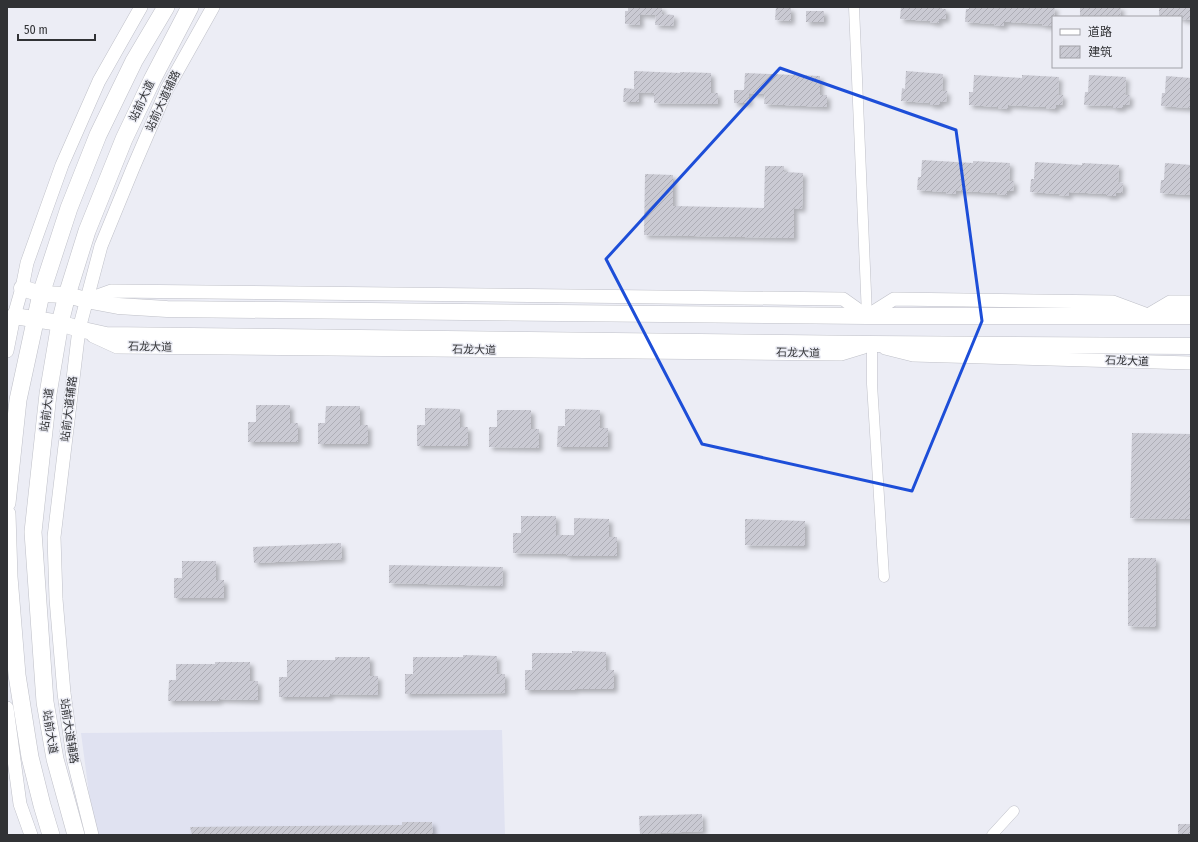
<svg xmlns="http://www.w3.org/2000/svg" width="1198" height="842" font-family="'Fira Sans Condensed','Noto Sans SC',sans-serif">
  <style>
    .built { fill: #e0e2f1 }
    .building { fill: url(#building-hatch); filter: url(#shadow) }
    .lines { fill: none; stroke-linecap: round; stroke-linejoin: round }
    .minor-casing { stroke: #bfc0c8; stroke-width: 11 }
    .tertiary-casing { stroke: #bfc0c8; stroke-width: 14 }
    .primary-casing { stroke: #bfc0c8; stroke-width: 17 }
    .trunk-casing { stroke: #bfc0c8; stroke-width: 18 }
    .minor { stroke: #fff; stroke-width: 10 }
    .tertiary { stroke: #fff; stroke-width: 13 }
    .primary { stroke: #fff; stroke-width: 16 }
    .trunk { stroke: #fff; stroke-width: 17 }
    .marked { fill: none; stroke: #1d4ed8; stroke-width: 3; stroke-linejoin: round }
    .labels { text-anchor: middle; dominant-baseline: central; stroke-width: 3; stroke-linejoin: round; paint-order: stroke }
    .street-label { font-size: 11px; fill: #313235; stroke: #ecedf5 }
  </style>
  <defs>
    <pattern id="building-hatch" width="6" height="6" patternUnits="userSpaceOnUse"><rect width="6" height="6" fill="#cacad3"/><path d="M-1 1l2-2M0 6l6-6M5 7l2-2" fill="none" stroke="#aeaeb6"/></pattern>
    <filter id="shadow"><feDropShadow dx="3.5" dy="3.5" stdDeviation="2" flood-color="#0004"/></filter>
  </defs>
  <rect width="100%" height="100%" fill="#ecedf5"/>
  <!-- built -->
  <polygon class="built" points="502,730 505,835 98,835 92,816 81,733"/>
  <!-- building -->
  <g class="building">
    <polygon points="628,7 662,7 662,14 674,15 673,26 655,25 656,15 640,14 640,25 625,24 625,11 628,11"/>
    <polygon points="776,7 791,8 791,21 775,20"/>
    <polygon points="901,7 942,7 942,9 946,9 946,19 939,19 939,23 930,22 930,21 900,19"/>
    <polygon points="969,7 1055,7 1054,17 1053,17 1052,26 1042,25 1042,24 1011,22 1004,22 1004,26 994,25 994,24 965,22 966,9 969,9"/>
    <polygon points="1084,7 1121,7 1120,17 1080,17 1080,8 1084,8"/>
    <polygon points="1159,7 1191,7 1191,20 1181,19 1181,17 1159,17"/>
    <rect x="806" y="11" width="18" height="11"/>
    <polygon points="634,71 680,73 680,72 711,73 711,93 718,93 718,104 654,103 654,93 639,92 639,102 623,102 624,88 634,89"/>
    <polygon points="906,71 943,74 942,91 947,91 946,102 940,101 940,105 930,105 930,103 901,101 902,88 905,89"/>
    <polygon points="745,73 820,76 820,95 827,95 827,107 764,104 765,94 749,93 749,103 734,103 734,90 744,90"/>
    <polygon points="974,75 1022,78 1022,75 1059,77 1058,95 1063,95 1062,105 1056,105 1056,109 1046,108 1046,107 1008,105 1008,109 998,108 998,107 969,105 969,92 973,92"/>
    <polygon points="1089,75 1126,77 1125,95 1130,95 1129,105 1123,105 1123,108 1113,108 1113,106 1084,105 1085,92 1088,92"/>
    <polygon points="1166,76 1191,78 1191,108 1161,106 1162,93 1165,93"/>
    <polygon points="922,160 973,163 973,161 1010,163 1009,181 1014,181 1013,191 1007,191 1007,195 997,194 997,193 963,191 956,190 956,194 946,193 946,192 917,190 918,177 921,177"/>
    <polygon points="1035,162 1082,165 1082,163 1119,165 1118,182 1123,183 1122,193 1116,193 1116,196 1106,196 1106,194 1069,192 1069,196 1059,195 1060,194 1030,192 1031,179 1034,179"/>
    <polygon points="1165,163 1191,165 1191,195 1160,193 1161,180 1164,180"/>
    <polygon points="765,166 784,166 784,172 803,173 802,209 794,208 794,238 644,235 645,174 673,175 673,206 764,208"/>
    <polygon points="256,405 290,405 290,423 298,423 298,442 248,442 248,422 256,422"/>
    <polygon points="326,406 360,406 360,425 368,425 368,444 318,444 318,423 325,423"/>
    <polygon points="425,408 460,409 460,427 468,427 468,446 417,446 417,425 425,425"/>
    <polygon points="565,409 600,410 600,428 608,428 608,447 557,447 558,426 565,426"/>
    <polygon points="497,410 531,410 531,429 539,429 539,448 489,447 489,427 497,427"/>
    <polygon points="1132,433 1191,434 1191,519 1130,518"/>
    <polygon points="521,516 556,516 556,535 574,535 574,518 609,519 609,537 617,537 617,556 566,556 566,554 513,553 513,533 521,533"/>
    <polygon points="745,519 805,521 805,546 745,545"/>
    <polygon points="341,543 342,559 254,563 253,547"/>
    <polygon points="1128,558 1156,558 1156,627 1128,626"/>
    <polygon points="182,561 216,561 216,580 224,580 224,598 174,598 174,578 182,578"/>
    <polygon points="389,565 503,567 502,586 389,583"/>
    <polygon points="572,651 606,652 606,670 614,670 614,689 575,689 575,690 525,690 525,670 532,670 532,653 572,653"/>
    <polygon points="463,655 497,656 497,674 505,674 505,693 405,694 405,674 413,674 413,657 463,657"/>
    <polygon points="335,657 370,657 370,676 378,676 378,695 330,694 330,697 279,697 279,677 287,677 287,660 335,660"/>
    <polygon points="215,662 250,662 250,681 258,681 258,700 219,699 219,701 168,701 169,680 176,680 176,664 215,664"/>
    <polygon points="702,814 703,831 640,834 639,816"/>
    <polygon points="402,822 432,822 433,835 192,835 190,827 402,825"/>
    <rect x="1178" y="824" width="13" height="11"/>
  </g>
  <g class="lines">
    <!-- minor casing -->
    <g class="minor-casing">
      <g id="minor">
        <polyline points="854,7 867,316"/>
        <polyline points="872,344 872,384 884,577"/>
        <polyline points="992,835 1014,811"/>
      </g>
    </g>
    <!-- tertiary casing -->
    <g class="tertiary-casing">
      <g id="tertiary">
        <polyline points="86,300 111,291 843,299 867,316 894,299 1113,302 1148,315 1170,302 1191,302"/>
        <polyline points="93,336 117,347 841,354 864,347"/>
        <polyline points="885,348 913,355 1191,363"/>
        <polyline points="7,351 14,316 22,288 27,263 62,165 99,81 141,7"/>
        <polyline points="7,708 20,804 31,835"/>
        <polyline points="92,835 73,758 64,693 56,599 54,537 79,329 101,246 133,168 167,89 213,7"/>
      </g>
    </g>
    <!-- primary casing -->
    <g class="primary-casing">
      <g id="primary">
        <polyline points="22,288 41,294 67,295 86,300 118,306 167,309 867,316 1191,316"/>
        <polyline points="14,316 60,323 79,329 106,335 872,344 1191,346"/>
      </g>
    </g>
    <!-- trunk casing -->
    <g class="trunk-casing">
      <g id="trunk">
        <polyline points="7,503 18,400 41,294 69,208 98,135 134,61 166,7"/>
        <polyline points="7,514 9,577 17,675 30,757 42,805 51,835"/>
        <polyline points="76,835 55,759 45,702 33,532 48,394 60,323 67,295 87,231 124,139 152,80 190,7"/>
      </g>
    </g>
    <!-- minor -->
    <use href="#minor" class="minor"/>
    <!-- tertiary -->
    <use href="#tertiary" class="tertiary"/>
    <!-- primary -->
    <use href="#primary" class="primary"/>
    <!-- trunk -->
    <use href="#trunk" class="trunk"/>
  </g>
  <!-- marked area -->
  <path class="marked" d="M780,68L956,130L982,321L912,491L702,444L606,259Z"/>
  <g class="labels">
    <!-- street labels -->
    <g class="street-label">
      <text transform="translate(142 101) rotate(-65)">站前大道</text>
      <text transform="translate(163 101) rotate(-65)">站前大道辅路</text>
      <text transform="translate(150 347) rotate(1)">石龙大道</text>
      <text transform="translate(474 350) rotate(1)">石龙大道</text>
      <text transform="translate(798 353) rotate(1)">石龙大道</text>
      <text transform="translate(1127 361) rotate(2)">石龙大道</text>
      <text transform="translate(69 409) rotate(-83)">站前大道辅路</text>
      <text transform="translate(47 410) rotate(-83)">站前大道</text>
      <text transform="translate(69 731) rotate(81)">站前大道辅路</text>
      <text transform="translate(50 732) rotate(81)">站前大道</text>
    </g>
  </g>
  <!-- border -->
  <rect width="1198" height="842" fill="none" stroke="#313235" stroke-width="16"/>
  <!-- legend -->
  <rect x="1052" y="16" width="130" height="52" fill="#ecedf5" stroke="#a1a2a8"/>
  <rect x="1060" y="29" width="20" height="6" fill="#ffffff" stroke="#a1a2a8"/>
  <text x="1088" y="36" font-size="12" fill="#313235">道路</text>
  <rect x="1060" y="46" width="20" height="12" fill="url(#building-hatch)" stroke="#a1a2a8"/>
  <text x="1088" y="56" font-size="12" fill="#313235">建筑</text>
  <!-- scale -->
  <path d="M18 34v6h77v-6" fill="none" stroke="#313235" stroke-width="2"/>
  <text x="24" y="34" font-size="12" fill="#313235" stroke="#ecedf5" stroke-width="3" paint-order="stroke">50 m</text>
</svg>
